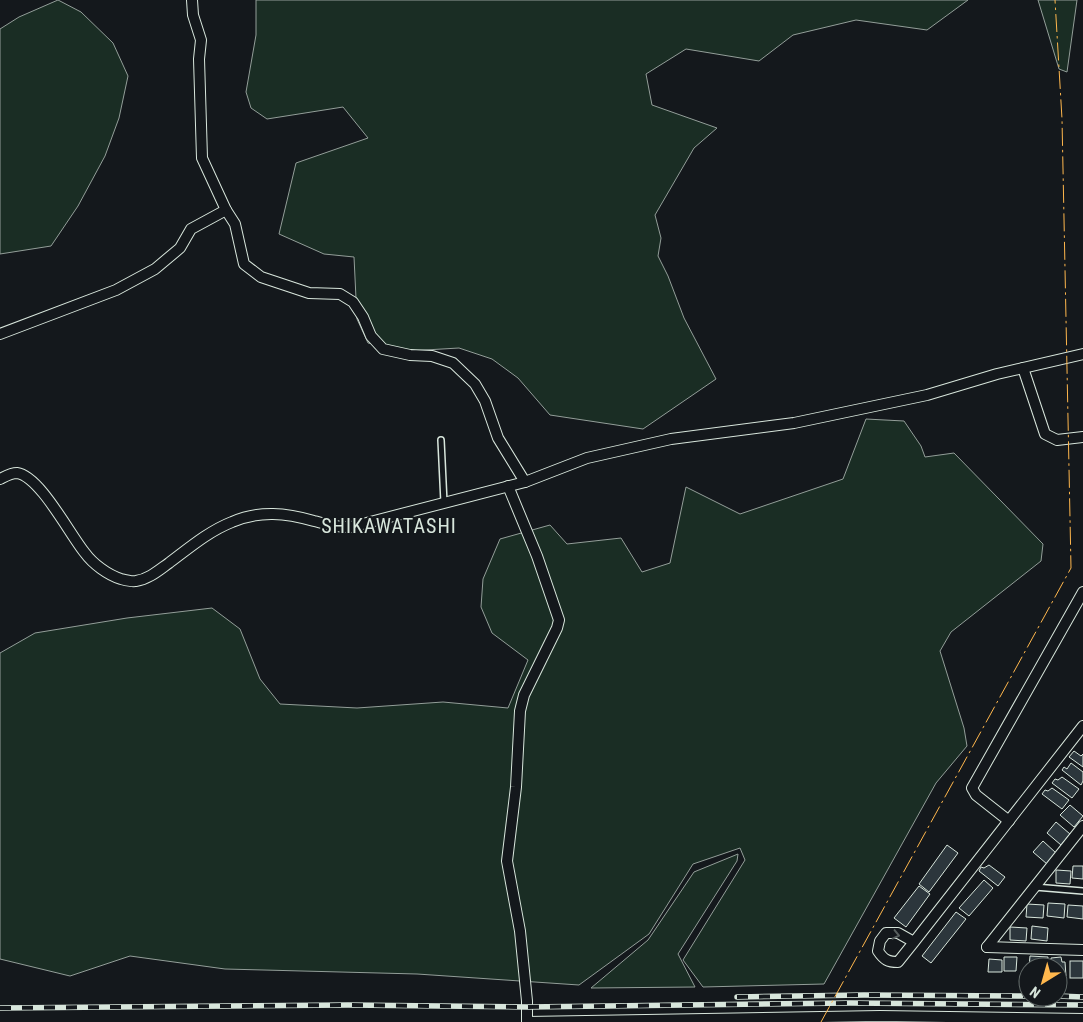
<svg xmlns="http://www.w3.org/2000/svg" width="1083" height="1022" font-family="'Roboto Condensed',sans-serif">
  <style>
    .green { fill: #1a2d24; stroke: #939e99 }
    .building { fill: #2c363c; stroke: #d8e6dc }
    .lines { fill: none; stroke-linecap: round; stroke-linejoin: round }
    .lane-casing { stroke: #d8e6dc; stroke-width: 8 }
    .street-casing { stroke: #d8e6dc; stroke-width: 12 }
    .lane { stroke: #14181c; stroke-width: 5 }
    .street { stroke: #14181c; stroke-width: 10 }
    .rail-casing { stroke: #d8e6dc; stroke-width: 5.5 }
    .rail { stroke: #14181c; stroke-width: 4; stroke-dasharray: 11; stroke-linecap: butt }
    .power { stroke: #ffb74d; stroke-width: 1; stroke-dasharray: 18 4 2.5 4; stroke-linecap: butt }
    .oneway { stroke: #59605f }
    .labels { text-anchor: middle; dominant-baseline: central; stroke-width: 4; stroke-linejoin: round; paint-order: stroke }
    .quarter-label { font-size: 20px; letter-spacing: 1px; fill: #d8e6dc; stroke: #14181c }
  </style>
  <rect width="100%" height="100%" fill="#14181c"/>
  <!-- green -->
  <g class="green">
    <polygon points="58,0 81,12 113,43 128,76 119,118 105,156 78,206 51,246 0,254 0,29 19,17"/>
    <polygon points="256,0 968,0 927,30 856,20 793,35 759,61 686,49 646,74 652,105 717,128 694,148 655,215 661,238 658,256 668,276 684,318 716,379 643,429 550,415 518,378 492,359 459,348 408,351 368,343 357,319 354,257 324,254 279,234 296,163 368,138 343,107 267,119 251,108 246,92 256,35"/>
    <polygon points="1038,0 1077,0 1067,72 1059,69"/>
    <polygon points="866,419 904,421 921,446 925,457 954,453 1043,544 1041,561 951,632 940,651 964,728 967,746 936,783 824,984 703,987 683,960 745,860 740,848 693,864 649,934 579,985 417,974 225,969 130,956 70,976 0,959 0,653 35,633 127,618 212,608 240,629 260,679 280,704 357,708 443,702 508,708 528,660 492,633 481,607 483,579 500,539 550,525 567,544 621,538 642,572 670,563 686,487 740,514 843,479"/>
    <polygon points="738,854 737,861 678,954 695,987 591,988 648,940 694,872"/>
  </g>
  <!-- building -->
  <g class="building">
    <polygon points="1074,751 1081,756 1083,754 1083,767 1069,757"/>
    <polygon points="1071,763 1083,772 1083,781 1081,785 1062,770 1064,767 1067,769"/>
    <polygon points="1062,777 1079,789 1072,798 1052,783 1055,779 1058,780"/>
    <polygon points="1052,788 1069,800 1062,809 1042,794 1045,790 1048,791"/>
    <polygon points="1070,805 1083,816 1074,827 1060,815"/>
    <polygon points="1056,822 1070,834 1061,845 1047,833"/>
    <polygon points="1043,841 1056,853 1047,864 1033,852"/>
    <polygon points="947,845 958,853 929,892 919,884"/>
    <polygon points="989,865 1005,877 998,886 979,871 981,867 984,868"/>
    <polygon points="1073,866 1083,866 1083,879 1072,878"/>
    <polygon points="1056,870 1071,871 1070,884 1056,883"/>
    <polygon points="984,880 993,888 969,916 959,908"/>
    <polygon points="919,886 930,894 906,927 894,918"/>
    <polygon points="1048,903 1065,904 1064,918 1047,916"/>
    <polygon points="1027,904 1044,905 1043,918 1026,917"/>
    <polygon points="1068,905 1083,906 1083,919 1067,917"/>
    <polygon points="956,912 966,919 931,963 922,956"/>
    <polygon points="1032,926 1048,928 1047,941 1031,939"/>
    <polygon points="1010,927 1027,928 1026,941 1010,940"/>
    <polygon points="1030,956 1048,957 1047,967 1029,967"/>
    <polygon points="1004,957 1017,957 1016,971 1004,971"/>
    <polygon points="1061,957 1062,962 1065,962 1066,976 1058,977 1058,967 1051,967 1051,958"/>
    <polygon points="989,959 1002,960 1002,972 988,972"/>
    <rect x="1070" y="961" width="13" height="17"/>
  </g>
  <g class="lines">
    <!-- lane casing -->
    <g class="lane-casing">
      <g id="lane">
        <polyline points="441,440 444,503"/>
        <polyline points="1035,887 1083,891"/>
      </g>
    </g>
    <!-- street casing -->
    <g class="street-casing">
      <g id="street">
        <polyline points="192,0 193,15 201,40 199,59 202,158 226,210 235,224 244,264 261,277 309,293 340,294 353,302 363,317 371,336 383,349 410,355 432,356 453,363 475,384 485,401 498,438 525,482"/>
        <polyline points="0,334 116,290 155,269 180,248 191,229 226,210"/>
        <polyline points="1023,368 1045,434 1057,440 1083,437"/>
        <path d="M0,479C6,476 11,473 17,473C40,476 70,535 85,553C93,564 108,575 121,579C125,580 132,582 136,581C149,579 159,570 169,563C189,548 209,531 232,522C260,510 286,513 314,521C326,524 338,528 351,527L525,482L587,458L671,439L794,423L927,395L997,374L1083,354"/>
        <polyline points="508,486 537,556 559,620 557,628 524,695 520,711 516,787 507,861 520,931 527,1001 527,1022"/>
        <polyline points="1009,821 976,795 972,788 1083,592"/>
        <path d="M914,942L898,933H886L880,941L878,951C884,960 888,962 898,962L914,942L1083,726"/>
        <polyline points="987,947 1083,826"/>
        <polyline points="987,947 1083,950"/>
        <polyline points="527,1022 880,1016 1083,1019"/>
      </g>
    </g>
    <!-- lane -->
    <use href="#lane" class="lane"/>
    <!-- street -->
    <use href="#street" class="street"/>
    <!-- rail casing -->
    <g class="rail-casing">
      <g id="rail">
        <polyline points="1058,996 1083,997"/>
        <polyline points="737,997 864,995 1028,996"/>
        <polyline points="0,1008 348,1005 527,1007 850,1003 1083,1005"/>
      </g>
    </g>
    <!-- rail -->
    <use href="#rail" class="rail"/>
    <!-- power -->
    <polyline class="power" points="821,1022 1071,568 1062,119 1055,0"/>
  </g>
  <!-- one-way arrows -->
  <defs><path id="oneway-chevron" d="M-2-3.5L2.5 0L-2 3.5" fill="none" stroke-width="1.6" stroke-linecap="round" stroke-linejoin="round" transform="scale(1.25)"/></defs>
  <use class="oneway" href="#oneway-chevron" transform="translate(896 935) rotate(13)"/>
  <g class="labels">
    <!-- quarter labels -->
    <g class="quarter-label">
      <text x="389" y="526">SHIKAWATASHI</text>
    </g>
  </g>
  <!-- north arrow -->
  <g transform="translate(1043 982) rotate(217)"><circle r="24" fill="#14181c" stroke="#626a69"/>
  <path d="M0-4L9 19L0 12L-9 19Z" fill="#ffb74d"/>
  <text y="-8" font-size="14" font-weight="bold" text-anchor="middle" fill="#d8e6dc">N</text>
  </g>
</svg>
